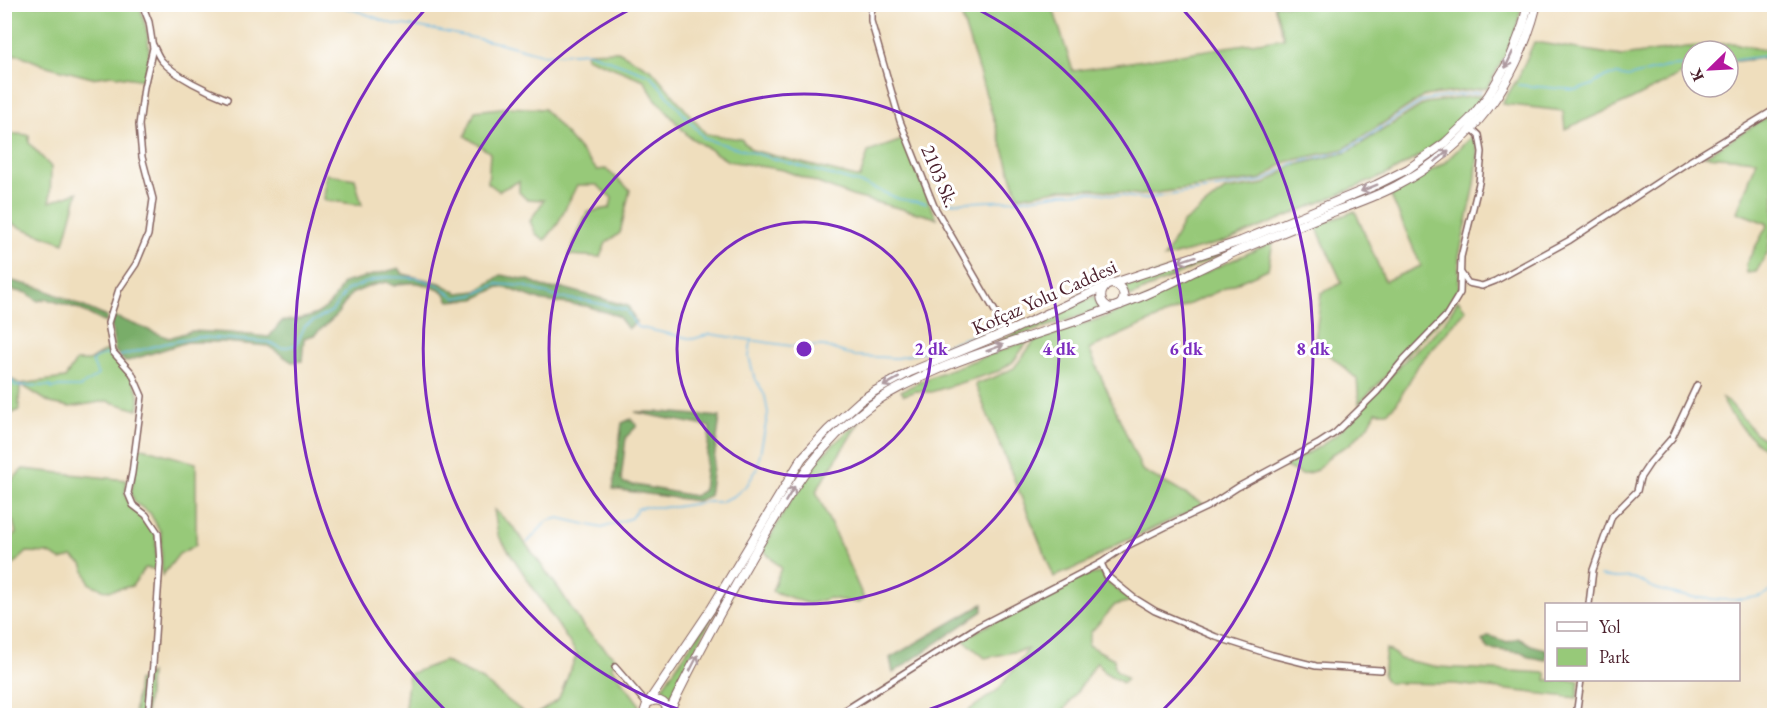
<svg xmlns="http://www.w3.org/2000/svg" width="1779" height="720" font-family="'EB Garamond',serif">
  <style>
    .green { fill: #97c979; stroke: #707452; stroke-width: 1.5 }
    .forest { fill: #79ad69; stroke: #62664a; stroke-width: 1.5 }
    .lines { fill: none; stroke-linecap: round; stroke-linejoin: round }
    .stream { stroke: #68b8e3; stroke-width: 1.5 }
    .street-casing { stroke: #84625e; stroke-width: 8 }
    .secondary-casing { stroke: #84625e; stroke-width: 10 }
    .street { stroke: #fff; stroke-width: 5 }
    .secondary { stroke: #fff; stroke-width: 8 }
    .oneway { stroke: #ae9aa0 }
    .ring { fill: none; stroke: #7b2cbf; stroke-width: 3 }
    .labels { text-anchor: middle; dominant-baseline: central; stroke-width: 6; stroke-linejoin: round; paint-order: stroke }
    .street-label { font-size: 20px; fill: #4a1f2b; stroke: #fff }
    .centre { fill: #7b2cbf; stroke: #fff; stroke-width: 3 }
    .ring-label { font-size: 18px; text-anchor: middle; font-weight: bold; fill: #7b2cbf; stroke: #fff; stroke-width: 6; stroke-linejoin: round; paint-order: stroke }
  </style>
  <rect width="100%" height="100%" fill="#fff"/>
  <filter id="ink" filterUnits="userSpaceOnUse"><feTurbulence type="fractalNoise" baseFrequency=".0167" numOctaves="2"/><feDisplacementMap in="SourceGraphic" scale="12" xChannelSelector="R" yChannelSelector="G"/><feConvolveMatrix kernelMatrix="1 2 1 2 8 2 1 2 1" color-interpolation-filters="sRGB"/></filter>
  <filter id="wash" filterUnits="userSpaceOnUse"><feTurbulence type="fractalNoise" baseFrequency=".008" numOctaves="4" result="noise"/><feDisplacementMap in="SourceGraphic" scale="24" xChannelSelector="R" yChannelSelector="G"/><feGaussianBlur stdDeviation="1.35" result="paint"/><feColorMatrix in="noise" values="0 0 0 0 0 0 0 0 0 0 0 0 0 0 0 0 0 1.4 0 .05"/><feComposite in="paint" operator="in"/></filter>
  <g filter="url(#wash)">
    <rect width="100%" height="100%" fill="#efdebd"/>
    <!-- green -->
    <g class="green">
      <path d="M139,4C148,31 154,53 143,80L112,75L92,78L43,65L20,55L5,54V5Z"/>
      <path d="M958,5H1052L1073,71L1284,38L1274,5H1522C1516,36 1503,61 1487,88L1424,96L1344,149L1286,162L1262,179L1141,195L1095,189H1062L1018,197Z"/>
      <polygon points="1534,42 1622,56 1687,47 1733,43 1760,49 1774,50 1774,57 1728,62 1728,51 1692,51 1692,69 1627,102 1565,129 1563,111 1502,104 1519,76"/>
      <polygon points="618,51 652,70 706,134 741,139 752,150 860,178 868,152 905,139 931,207 937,218 852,196 783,170 728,161 688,136 654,97 644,80 586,57 587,52"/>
      <polygon points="1483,95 1458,124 1441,140 1416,158 1390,173 1230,240 1164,258 1183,223 1225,190 1265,184 1292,166 1348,152 1425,103"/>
      <polygon points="509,107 544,109 597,170 606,169 630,190 620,233 606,243 600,257 569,255 587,212 610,208 612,198 597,185 577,185 557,225 545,240 536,234 530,221 544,200 526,199 519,192 519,181 499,191 488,183 490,153 465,136 475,111"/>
      <polygon points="1774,113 1774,224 1771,231 1768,252 1756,272 1747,273 1746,264 1768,224 1737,212 1757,160 1704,156"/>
      <polygon points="4,133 29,135 29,143 51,167 50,202 78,192 64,243 19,227 5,220"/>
      <polygon points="1472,136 1475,140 1478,154 1475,185 1459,256 1459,292 1444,315 1359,404 1357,379 1315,342 1321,293 1342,283 1316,226 1355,211 1385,281 1421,266 1391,196 1444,163"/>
      <polygon points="326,174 355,179 362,205 324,200"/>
      <polygon points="1273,242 1268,269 1089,349 1142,470 1205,505 1114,546 1087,563 1054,577 975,384 993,378 1014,368 1036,339 1108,316"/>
      <polygon points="1226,252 1130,297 1124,284"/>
      <polygon points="1094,296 1099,310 993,344"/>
      <polygon points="1458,300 1466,310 1419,364 1397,403 1387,412 1376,412 1369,425 1349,445 1332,454 1317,470 1302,475 1284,466 1319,447 1337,434 1405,360 1431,337 1447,318"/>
      <polygon points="1029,340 1013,362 999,371 931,392 916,391 904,395 901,391 930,377"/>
      <path d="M106,350C119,355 136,382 139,396C140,400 139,405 138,410L107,401L70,407L50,403L20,384L19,410L5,417V376L20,384L65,378L76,361H89Z"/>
      <path d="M1722,398L1731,404L1755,433L1772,444V449L1767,451C1750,438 1731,419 1722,398Z"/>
      <path d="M860,421L816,491L864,599L859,603L829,598L809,604L772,591L781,568L763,550C779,522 793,492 813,466C826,449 844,435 860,421Z"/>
      <polygon points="139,447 196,463 196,545 179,554 162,576 161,533 150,513 135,503 131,493"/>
      <polygon points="23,469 127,480 125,494 130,507 144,518 156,535 156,569 145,568 132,586 108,591 90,584 82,564 72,557 61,560 48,553 27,552 7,571 8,595 5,595 5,544 16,533 13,521 5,516 5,487"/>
      <polygon points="494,509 514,528 559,589 584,628 617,660 611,666 639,704 635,715 535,715 558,700 577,654 498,535"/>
      <polygon points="1101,573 1112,586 1132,601 1115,605 1091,632 1088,645 1114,659 1115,669 1127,679 1123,683 1104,672 1097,662 1063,712 1063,715 961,716 999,689 1028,649 985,658 962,639 1083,576"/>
      <polygon points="717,607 669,701 658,694"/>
      <polygon points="1386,649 1392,652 1400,659 1438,667 1546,673 1546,680 1579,680 1577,698 1455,684 1388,683 1383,676"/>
      <polygon points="444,661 482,680 527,715 404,715 409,674"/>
      <polygon points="150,673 146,715 134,716 138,681"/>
    </g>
    <!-- forest -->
    <g class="forest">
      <path d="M399,268L403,274L440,283L458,293L477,291L501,275L529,280L549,289L563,288L628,306L636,322L628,329L618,316L586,306L542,301L510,289L499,287L475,299L449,301L444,292C425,284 414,279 394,286L386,282L370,286L351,294L336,316L314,335L304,338L302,361L292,362L268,346L224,342H187L125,362L115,351L111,324L113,316L169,338L191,331L230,333L269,337L282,321C314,319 329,313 343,283Z"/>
      <polygon points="4,279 41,288 107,317 106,323 79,309 47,299 38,301 27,293 5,289"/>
      <polygon points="635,412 662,412 720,417 709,496 697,501 613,489 622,423 631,419 637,426 626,437 621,479 624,483 694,496 703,491 710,427"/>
      <polygon points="983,604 983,611 893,673 890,658"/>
      <polygon points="1489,636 1508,642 1518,638 1531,645 1546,649 1546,660 1529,657 1525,653 1489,649 1482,641"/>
    </g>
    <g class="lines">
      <!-- stream -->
      <g class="stream">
        <polyline points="334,4 360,12 393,24 420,27 504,44 544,55 587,52 650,75 705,139 869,186 899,199 926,203"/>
        <polyline points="1728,61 1774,55"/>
        <polyline points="1518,85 1577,90 1592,85 1606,76 1617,75 1628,77 1666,67 1692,65"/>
        <polyline points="944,203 1018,200 1063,193 1093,192 1144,199 1264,181 1291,164 1345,151 1424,100 1481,92"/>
        <polyline points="120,356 162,344 199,337 268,342 282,348 296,345 305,326 332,311 347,290 365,283 386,277 418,278 438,285 456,298 473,295 497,284 524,286 559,298 587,301 626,310 637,327 693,339 710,334 791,346 824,346 854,356 897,358 931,350 997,327"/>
        <path d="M4,386L13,381L15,386C28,385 39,386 51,386L52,389L55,387H80L98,375L92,361C99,356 104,353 112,355"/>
        <polyline points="528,542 547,521 559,518 602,528 631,518 637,509 643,507 674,507 706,502 720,502 734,496 747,485 757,469 768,413 765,396 754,376 749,357 751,341"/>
        <path d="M1600,576C1606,577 1612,578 1618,578C1623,578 1627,577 1632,578C1642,580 1648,586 1657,589C1685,599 1750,607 1774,589"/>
      </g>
    </g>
  </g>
  <g filter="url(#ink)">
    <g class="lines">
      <!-- street casing -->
      <g class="street-casing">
        <g id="street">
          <polyline points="142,4 149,22 153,48 144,87 139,125 142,157 153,199 148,235 136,264 119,289 108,323 113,352 132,373 142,396 132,473 128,493 133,505 146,515 158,533 160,563 153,664 148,716"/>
          <polyline points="874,4 871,12 871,21 900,121 934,206 1007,332"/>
          <path d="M153,45C156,50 158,57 162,61C175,76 209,92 227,99"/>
          <polyline points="1461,273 1468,283 1482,286 1495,281 1570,240 1690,161 1774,110"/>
          <polyline points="1101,563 1107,576 1134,598 1155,611 1216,637 1272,655 1316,666 1381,670"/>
          <polyline points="1589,604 1593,570 1612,516 1637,491 1640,478 1650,463 1672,438 1697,385"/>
          <polyline points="615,667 647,704"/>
          <polyline points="836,716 977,627 1101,563 1123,548 1169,525 1207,507 1238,487 1318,444 1335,433 1377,392 1404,359 1446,316 1460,293 1461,257 1479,183 1482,152 1479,135 1469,126"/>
          <polyline points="1576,716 1581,680"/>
        </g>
      </g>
      <!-- secondary casing -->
      <g class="secondary-casing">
        <g id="secondary">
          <path d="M1112,284C1123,286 1127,296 1120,305"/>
          <path d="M1105,287C1098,295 1101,305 1111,308"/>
          <path d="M650,702C660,698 668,703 668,714"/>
          <polyline points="643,716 647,704 711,609 802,458 828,430 860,401 875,391 910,372 1014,329 1108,285 1241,241 1376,185 1408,169 1445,143 1470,119 1488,96 1510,59 1523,25 1528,4"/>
          <path d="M667,716C695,658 725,603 757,548C790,494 814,448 866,409C890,390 917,379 944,367C988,349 1034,335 1079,320C1101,312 1123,304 1145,295C1178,281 1209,263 1242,249C1271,237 1300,225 1330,213C1352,205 1375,197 1396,186C1469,148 1517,84 1537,4"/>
        </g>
      </g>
      <!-- street -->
      <use href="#street" class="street"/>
      <!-- secondary -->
      <use href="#secondary" class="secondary"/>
    </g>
    <!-- one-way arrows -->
    <defs><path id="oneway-shaft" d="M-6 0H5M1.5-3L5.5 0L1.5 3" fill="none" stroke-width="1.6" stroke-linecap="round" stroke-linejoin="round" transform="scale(1.5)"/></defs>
    <g class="oneway">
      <use href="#oneway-shaft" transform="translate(1509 60) rotate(115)"/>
      <use href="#oneway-shaft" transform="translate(1442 156) rotate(-39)"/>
      <use href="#oneway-shaft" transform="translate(1369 188) rotate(158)"/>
      <use href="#oneway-shaft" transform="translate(1187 259) rotate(162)"/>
      <use href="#oneway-shaft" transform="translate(995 348) rotate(-20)"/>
      <use href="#oneway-shaft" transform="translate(891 382) rotate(151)"/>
      <use href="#oneway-shaft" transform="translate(790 494) rotate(-59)"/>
      <use href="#oneway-shaft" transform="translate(694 663) rotate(-63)"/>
    </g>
  </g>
  <!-- distance rings -->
  <g class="ring">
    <circle cx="804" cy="349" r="127"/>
    <circle cx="804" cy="349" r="255"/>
    <path d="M696 715A382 382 0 0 1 637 6M971 6A382 382 0 0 1 912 715"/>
    <path d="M450 715A509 509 0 0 1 429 5M1179 5A509 509 0 0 1 1158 715"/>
  </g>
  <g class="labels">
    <!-- street labels -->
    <g class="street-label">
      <text transform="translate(940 176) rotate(67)">2103 Sk.</text>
      <text transform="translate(1044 297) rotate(-24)">Kofçaz Yolu Caddesi</text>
    </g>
  </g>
  <circle cx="804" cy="349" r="9" class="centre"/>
  <g class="ring-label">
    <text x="931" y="355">2 dk</text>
    <text x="1059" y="355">4 dk</text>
    <text x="1186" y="355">6 dk</text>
    <text x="1313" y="355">8 dk</text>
  </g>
  <!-- margin -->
  <rect width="1779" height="720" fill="none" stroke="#fff" stroke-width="24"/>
  <!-- legend -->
  <rect x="1545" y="603" width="195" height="78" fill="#ffffff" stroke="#b7a5aa" stroke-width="1.5"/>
  <rect x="1557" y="622" width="30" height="9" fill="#ffffff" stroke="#b7a5aa" stroke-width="1.5"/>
  <text x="1599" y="633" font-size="18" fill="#4a1f2b">Yol</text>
  <rect x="1557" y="648" width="30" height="18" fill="#97c979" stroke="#b7a5aa" stroke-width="1.5"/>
  <text x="1599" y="663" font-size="18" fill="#4a1f2b">Park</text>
  <!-- north arrow -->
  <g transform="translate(1710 69) rotate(246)"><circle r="28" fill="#ffffff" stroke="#b7a5aa" stroke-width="1.5"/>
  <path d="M0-4.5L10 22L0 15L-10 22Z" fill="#b5179e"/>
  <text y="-9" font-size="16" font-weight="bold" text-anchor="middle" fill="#4a1f2b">K</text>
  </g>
</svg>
